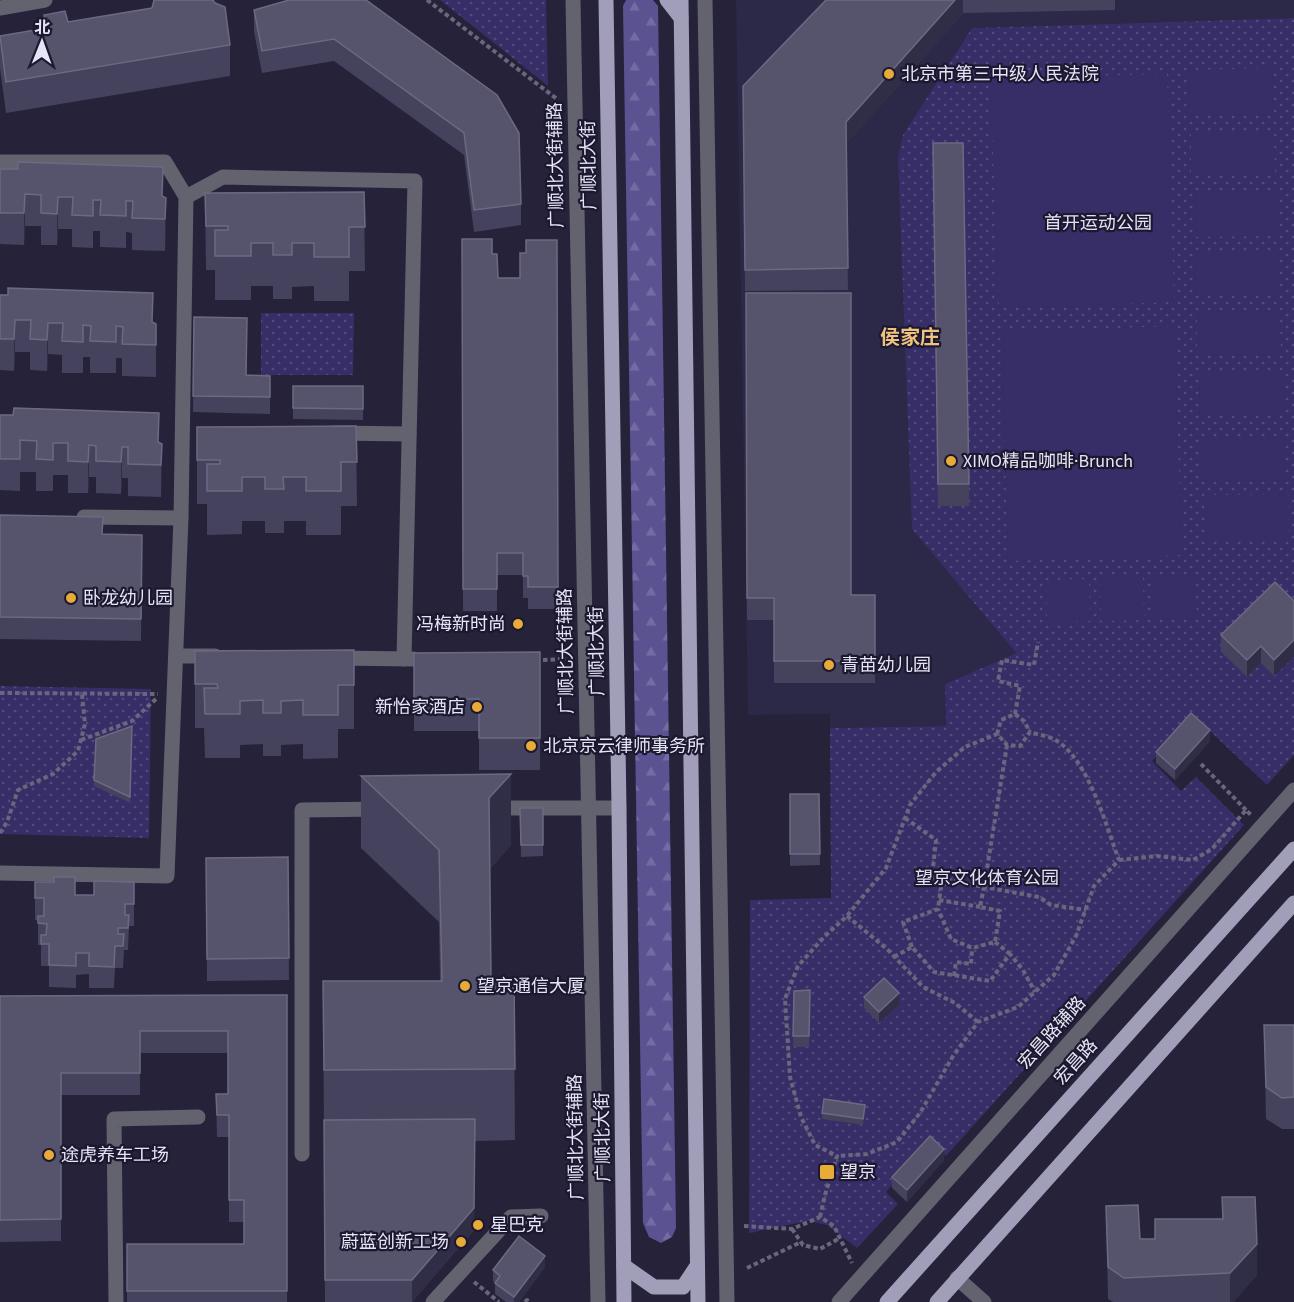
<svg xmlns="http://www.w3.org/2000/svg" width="1294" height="1302" font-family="'Source Sans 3','Noto Sans SC',sans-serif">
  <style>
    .built { fill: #2c2847 }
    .grass { fill: url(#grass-dots) }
    .forest { fill: url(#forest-firs) }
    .pitch { fill: #372d67 }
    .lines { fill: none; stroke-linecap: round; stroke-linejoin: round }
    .path { stroke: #69677d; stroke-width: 4; stroke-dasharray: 4.5 3; stroke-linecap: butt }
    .minor { stroke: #63626f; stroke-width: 15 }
    .major { stroke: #a09eb9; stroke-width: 15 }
    .wall { fill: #44425c }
    .shaded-wall { fill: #302e47 }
    .building { fill: #56546c; stroke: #6c6a82; stroke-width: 1.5 }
    .poi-dot { fill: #e9ab38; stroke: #1b1830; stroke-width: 2 }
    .labels { text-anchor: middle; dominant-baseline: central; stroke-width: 4.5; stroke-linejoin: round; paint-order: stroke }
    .poi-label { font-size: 18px; fill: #e6e5f6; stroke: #1b1830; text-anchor: start }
    .street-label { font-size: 18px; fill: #e6e5f6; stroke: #1b1830 }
    .park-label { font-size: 18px; fill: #e2e1f4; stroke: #1b1830 }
    .neighbourhood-label { font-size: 20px; font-weight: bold; fill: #efc37e; stroke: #1b1830 }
  </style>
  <defs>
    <pattern id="grass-dots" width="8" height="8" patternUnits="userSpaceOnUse" patternTransform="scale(1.5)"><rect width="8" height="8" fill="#372d67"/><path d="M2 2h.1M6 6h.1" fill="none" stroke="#544b7d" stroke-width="1.8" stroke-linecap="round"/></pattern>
    <pattern id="forest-firs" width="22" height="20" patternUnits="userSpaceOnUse" patternTransform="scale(1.5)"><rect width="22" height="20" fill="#5b5292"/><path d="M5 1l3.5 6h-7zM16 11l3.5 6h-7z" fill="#736ba2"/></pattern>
  </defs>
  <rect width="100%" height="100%" fill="#25223a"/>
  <!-- built -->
  <polygon class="built" points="736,0 1294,0 1294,18 972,28 912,529 1016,653 945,684 946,726 830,728 830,714 748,715"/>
  <!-- grass -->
  <g class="grass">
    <polygon points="440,0 546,0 548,86"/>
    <polygon points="1294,18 1294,755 1267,785 1194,716 1152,761 1181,791 1196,777 1244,825 946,1156 929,1143 886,1192 898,1204 857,1248 827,1225 808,1221 749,1233 750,900 831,898 830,728 946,726 945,684 1016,653 912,529 898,158 903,135 972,28"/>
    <polygon points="261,313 354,313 353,375 261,375"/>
    <polygon points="0,686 151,689 149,838 0,834"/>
  </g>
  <!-- forest -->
  <polygon class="forest" points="626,0 653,0 658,6 676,1228 672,1237 661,1243 649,1237 643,1223 623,6"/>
  <!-- pitch -->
  <g class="pitch">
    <polygon points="1273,68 1274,113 1190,114 1189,70"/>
    <polygon points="1167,74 1174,302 999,308 990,78"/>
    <polygon points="1274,131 1275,175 1191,176 1191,132"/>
    <polygon points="1277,191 1278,236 1194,237 1193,192"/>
    <polygon points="1278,250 1279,295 1195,296 1194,252"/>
    <polygon points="1280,310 1281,354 1197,356 1197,311"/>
    <polygon points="1174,326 1182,555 1008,561 1001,332"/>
    <polygon points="1283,370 1283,415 1200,416 1199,371"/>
    <polygon points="1284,436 1285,480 1201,482 1201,437"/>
    <polygon points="1288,494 1288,538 1205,540 1204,495"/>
    <polygon points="1195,575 1197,618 1153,619 1152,576"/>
    <polygon points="1143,577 1144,620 1101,621 1100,578"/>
    <polygon points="1089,579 1090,621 1047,623 1046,580"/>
  </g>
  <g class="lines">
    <!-- path -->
    <g class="path">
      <polyline points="427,0 557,99"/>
      <polyline points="543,660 566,659"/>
      <polyline points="0,693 158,694"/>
      <polyline points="1015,714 1020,686 998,681 1002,660 1034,665 1038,642"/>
      <polyline points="997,734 1001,720 1015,714 1024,721 1030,732"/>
      <polyline points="81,740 132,721 157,698"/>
      <polyline points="1007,745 984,887 1039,897 1051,905 1086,910"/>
      <polyline points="1201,764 1246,810"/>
      <polyline points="905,818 936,840 932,877 984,887 980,907 1000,911 995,942 972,948 951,939 938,909"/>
      <polyline points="0,833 7,822 18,790 53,774 78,751 85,724 82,694"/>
      <polyline points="1119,860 1157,856 1193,860 1212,849 1246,810 1251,815"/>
      <polyline points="939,900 980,907"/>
      <polyline points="847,916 887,949 923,987 955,1003 978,1022"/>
      <polyline points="995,942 1010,954"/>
      <polyline points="912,947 903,922 938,909 942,879"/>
      <polyline points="894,957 912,947 934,972 990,981 1010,954 1023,970 1035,992"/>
      <polyline points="954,976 956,962 971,964 972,948"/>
      <path d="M820,1217L825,1195L837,1156L815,1145L801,1117L790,1077L785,999L798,966L824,937L847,916L886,868L910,805L936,772L965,747L997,734L1007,745L1020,746L1030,732C1038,735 1050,736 1057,741C1089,761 1106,826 1119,860L1094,886L1076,936L1054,975L1018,1007L978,1022L953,1056L920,1113L897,1142L867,1154L837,1156"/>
      <polyline points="744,1226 792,1229 820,1217 834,1226 852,1263"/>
      <polyline points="792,1229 803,1245 820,1249 840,1238"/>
      <polyline points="747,1268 801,1242"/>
      <polyline points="474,1282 499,1302"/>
      <polyline points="525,1302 527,1300 529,1302"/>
    </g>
    <!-- minor -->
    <g class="minor">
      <polyline points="573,0 598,1302"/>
      <polyline points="705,0 727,1302"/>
      <polyline points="0,8 45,0"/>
      <polyline points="0,162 165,162 186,197 181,518 84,517"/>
      <polyline points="186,197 223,177 415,181 404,659"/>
      <polyline points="335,433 409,434"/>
      <polyline points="176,656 215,656"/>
      <polyline points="335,658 413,659"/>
      <polyline points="493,808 619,808"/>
      <polyline points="0,873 167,876 181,518"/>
      <polyline points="302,1154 302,810 382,809"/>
      <polyline points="957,1278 984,1302"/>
      <polyline points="116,1302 114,1119 198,1117"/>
      <polyline points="433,1302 511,1217 541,1216"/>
      <polyline points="839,1302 1294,790"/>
    </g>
    <!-- major -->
    <g class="major">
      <polyline points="606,0 619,808 624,1302"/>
      <polyline points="667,0 681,18"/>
      <polyline points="681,0 698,1302"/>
      <polyline points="624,1266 654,1287 683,1287 697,1266"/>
      <polyline points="887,1302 1294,849"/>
      <polyline points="937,1302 1294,903"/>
    </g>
  </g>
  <!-- wall -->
  <g class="wall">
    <polygon points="366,0 521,204 521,225 474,232 464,155 334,61 262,73 254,32 254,10"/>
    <polygon points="826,0 1115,0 1115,10 963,13 846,144 848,290 745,291 743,86"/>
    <polygon points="44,15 68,22 230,45 230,76 6,113 0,68 0,36 44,28"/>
    <polygon points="933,165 969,484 969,506 938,506"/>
    <polygon points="0,169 163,197 166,198 165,251 132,250 132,233 126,232 126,248 100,247 100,231 93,231 93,248 72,247 72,229 58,229 57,245 41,245 41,226 25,226 24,245 0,244"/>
    <polygon points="364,192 365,271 349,271 349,301 314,301 314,286 292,287 292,299 273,299 273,286 251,286 251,300 215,300 215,270 206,270 205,193"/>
    <polygon points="462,239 492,254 498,278 520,278 526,253 557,240 558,609 528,609 528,598 523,598 523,575 497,575 497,611 463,611"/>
    <polygon points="746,293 851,595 875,595 875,683 774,683 774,620 747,620"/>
    <polygon points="0,295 153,323 156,324 156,377 122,376 122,358 116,358 116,373 90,373 90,357 83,357 83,373 62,373 62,355 48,354 47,371 30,370 30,352 15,352 14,371 0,370"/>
    <polygon points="194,317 246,375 270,376 270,414 193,412"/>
    <polygon points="293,386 363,386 363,420 293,419"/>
    <polygon points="0,415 159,443 162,444 161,497 128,496 128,478 122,478 121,494 96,493 96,477 89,477 88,493 68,493 68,475 53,475 53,491 36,491 36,472 20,472 20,491 0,490"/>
    <polygon points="356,426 357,506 341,506 341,535 306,535 306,521 284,521 284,533 265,533 265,521 242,521 242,534 207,535 207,504 197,504 197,427"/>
    <polygon points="0,515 103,534 142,535 141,641 0,639"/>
    <polygon points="1275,582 1274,676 1261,663 1247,677 1221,652 1221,635"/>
    <polygon points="354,650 354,729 338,729 338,758 303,759 303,744 281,745 281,756 263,756 263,744 240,745 240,758 205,758 204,728 195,728 195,651"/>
    <polygon points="540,652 540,770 479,770 479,731 414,731 414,653"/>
    <polygon points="132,726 130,803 94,786 94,780"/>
    <polygon points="1210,741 1175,780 1156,763 1156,752"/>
    <polygon points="361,776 511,845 490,869 491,980 514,980 515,1140 475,1141 474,1230 412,1302 325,1302 323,981 440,981 439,922 361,848"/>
    <polygon points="790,794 819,794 820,865 790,866"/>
    <polygon points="520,808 543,808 543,856 521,857"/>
    <polygon points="288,857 289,980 207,981 206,858"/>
    <polygon points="35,882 75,895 94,895 134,882 134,926 129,926 128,950 124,950 123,968 115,968 114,988 89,988 89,974 76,975 76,988 49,987 49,966 41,966 41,945 38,945 38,920 35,920"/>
    <polygon points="810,990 809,1047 793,1047 794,991"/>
    <polygon points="287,995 287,1302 127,1302 127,1244 244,1244 244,1222 229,1222 229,1137 217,1137 216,1094 228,1094 228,1053 140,1053 140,1095 61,1095 61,1241 0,1242 0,996"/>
    <polygon points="864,997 899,1005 879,1023 864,1008"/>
    <polygon points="1264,1025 1294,1025 1294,1129 1282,1129 1266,1119"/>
    <polygon points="865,1111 863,1125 822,1119 822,1113"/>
    <polygon points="944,1160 907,1202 892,1188 892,1177"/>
    <polygon points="1222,1197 1257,1275 1233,1302 1113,1302 1108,1299 1106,1206 1140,1239 1155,1239 1222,1219"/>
    <polygon points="545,1267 519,1302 506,1302 495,1294 495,1283 493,1281 493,1270"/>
  </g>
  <!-- shaded-wall -->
  <g class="shaded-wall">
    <polygon points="955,0 963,0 963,13 846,144 846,122"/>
    <polygon points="25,194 25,226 24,245 24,213"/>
    <polygon points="58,197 58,229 57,245 57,214"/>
    <polygon points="166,198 166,230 165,251 165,219"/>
    <polygon points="15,320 15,352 14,371 14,339"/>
    <polygon points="48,323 48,354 47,371 47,340"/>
    <polygon points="162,444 162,476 161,497 161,465"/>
    <polygon points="89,445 89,477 88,493 88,462"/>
    <polygon points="122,447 122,478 121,494 121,462"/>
    <polygon points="1294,640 1294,657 1274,676 1274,660"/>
    <polygon points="1261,646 1261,663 1247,677 1247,660"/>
    <polygon points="1210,730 1210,741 1175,780 1175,769"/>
    <polygon points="511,774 511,845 489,870 489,798"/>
    <polygon points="899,993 899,1005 879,1023 879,1012"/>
    <polygon points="475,1119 474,1230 412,1302 412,1280"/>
    <polygon points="944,1149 944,1160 907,1202 907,1190"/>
    <polygon points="1257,1244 1257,1275 1233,1302 1230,1302 1230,1273"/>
    <polygon points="545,1256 545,1267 519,1302 514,1302 514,1297"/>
  </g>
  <!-- building -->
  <g class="building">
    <polygon points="154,0 213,0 215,3 225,7 230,45 6,82 0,36 47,28 44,15 65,11 68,22 152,8"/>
    <polygon points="289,0 366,0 497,95 519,133 521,204 474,210 464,133 334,39 262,51 254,10"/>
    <polygon points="826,0 955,0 846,122 848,268 745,270 743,86"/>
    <polygon points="933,143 963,143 969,484 938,484"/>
    <polygon points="18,162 163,167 162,196 166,198 165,219 132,218 133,201 126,201 126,216 100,215 101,200 93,200 93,216 72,215 73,197 58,197 57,214 41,213 41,195 25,194 24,213 0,213 0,169 18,169"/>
    <polygon points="364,192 365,227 349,227 349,257 314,257 314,243 292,243 292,255 273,255 273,243 251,243 251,256 215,256 215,230 228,230 228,226 206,226 205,193"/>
    <polygon points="462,239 492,239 492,254 497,254 498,278 520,278 520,253 526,253 526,240 557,240 558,587 528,587 528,576 523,576 523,553 497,553 497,589 463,589"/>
    <polygon points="8,288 153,293 152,322 156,324 156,345 122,344 123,327 116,326 116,342 90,341 91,326 83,325 83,342 62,341 63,323 48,323 47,340 30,339 31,320 15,320 14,339 0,339 0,295 8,295"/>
    <polygon points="746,293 851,293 851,595 875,595 875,661 774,661 774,598 747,598"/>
    <polygon points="194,317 247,318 246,375 270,376 270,397 193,396"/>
    <polygon points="293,386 363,386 363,409 293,408"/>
    <polygon points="14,408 159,413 158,442 162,444 161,465 128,464 128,447 122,447 121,462 96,461 96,446 89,445 88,462 68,461 68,443 53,443 53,460 36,459 37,441 20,440 20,459 0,459 0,415 13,415"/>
    <polygon points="356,426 357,462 341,462 341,491 306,491 306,477 283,477 284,489 265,489 265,477 242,477 242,491 207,491 207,464 220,464 220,460 197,460 197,427"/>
    <polygon points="0,515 103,517 102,534 142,535 141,619 0,617"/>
    <polygon points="1275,582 1294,601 1294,640 1274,660 1261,646 1247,660 1221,635"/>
    <polygon points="354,650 354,685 338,685 338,715 303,715 303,700 281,701 281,713 263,713 263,700 240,701 240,714 205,714 204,688 218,688 217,684 195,684 195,651"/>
    <polygon points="540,652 540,738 479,738 479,699 414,699 414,653"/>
    <polygon points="1191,713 1210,730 1175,769 1156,752"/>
    <polygon points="132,726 130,797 94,780 96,739"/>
    <polygon points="511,774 489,798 491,980 514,980 515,1069 324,1070 323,981 442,981 439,850 361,776"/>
    <polygon points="790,794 819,794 820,854 790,854"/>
    <polygon points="520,808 543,808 543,845 521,845"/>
    <polygon points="288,857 289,958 207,959 206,858"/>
    <polygon points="54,877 75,877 75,895 94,895 94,881 134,882 134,904 125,904 125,915 129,915 128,928 118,928 118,934 124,934 123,946 115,946 114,967 89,966 89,953 76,953 76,966 49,965 49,944 41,944 41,935 46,935 47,924 38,923 38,916 44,916 44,898 35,898 35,882 54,882"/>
    <polygon points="884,978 899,993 879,1012 864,997"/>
    <polygon points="810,990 809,1036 793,1036 794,991"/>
    <polygon points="287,995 287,1291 127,1291 127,1244 244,1244 244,1200 229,1200 229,1115 217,1115 216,1094 228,1094 228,1031 140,1031 140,1073 61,1073 61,1219 0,1220 0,996"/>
    <polygon points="1264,1025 1294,1025 1294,1097 1282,1098 1266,1087"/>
    <polygon points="824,1099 865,1105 863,1119 822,1113"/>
    <polygon points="475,1119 474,1208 412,1280 325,1280 324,1120"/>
    <polygon points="930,1136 944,1149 907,1190 892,1177"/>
    <polygon points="1222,1197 1255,1197 1257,1244 1230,1273 1124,1278 1108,1267 1106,1206 1138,1205 1140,1239 1155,1239 1155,1219 1223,1219"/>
    <polygon points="519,1236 545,1256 514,1297 495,1283 500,1276 493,1270"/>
  </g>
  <!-- markers -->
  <g class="poi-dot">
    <circle cx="889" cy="74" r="6"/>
    <circle cx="951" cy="461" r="6"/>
    <circle cx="71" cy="598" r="6"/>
    <circle cx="518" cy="624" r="6"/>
    <circle cx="829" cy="665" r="6"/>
    <circle cx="477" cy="707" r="6"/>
    <circle cx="531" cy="746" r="6"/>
    <circle cx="465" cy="986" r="6"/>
    <circle cx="49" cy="1155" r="6"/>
    <rect x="819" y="1164" width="16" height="16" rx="3"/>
    <circle cx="478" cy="1225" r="6"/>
    <circle cx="461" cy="1242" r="6"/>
  </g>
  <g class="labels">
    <!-- poi labels -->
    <g class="poi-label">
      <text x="901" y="74">北京市第三中级人民法院</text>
      <text x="963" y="461">XIMO精品咖啡·Brunch</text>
      <text x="83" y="598">卧龙幼儿园</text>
      <text x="506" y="624" text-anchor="end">冯梅新时尚</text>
      <text x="841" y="665">青苗幼儿园</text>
      <text x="465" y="707" text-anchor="end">新怡家酒店</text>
      <text x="543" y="746">北京京云律师事务所</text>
      <text x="477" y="986">望京通信大厦</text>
      <text x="61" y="1155">途虎养车工场</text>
      <text x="840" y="1172">望京</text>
      <text x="490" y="1225">星巴克</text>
      <text x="449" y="1242" text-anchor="end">蔚蓝创新工场</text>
    </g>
    <!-- street labels -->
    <g class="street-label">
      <text transform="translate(556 165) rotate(-91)">广顺北大街辅路</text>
      <text transform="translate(589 165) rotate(-91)">广顺北大街</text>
      <text transform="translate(566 651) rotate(-91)">广顺北大街辅路</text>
      <text transform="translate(597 651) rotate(-91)">广顺北大街</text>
      <text transform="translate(1052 1033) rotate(-48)">宏昌路辅路</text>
      <text transform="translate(1076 1062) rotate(-48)">宏昌路</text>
      <text transform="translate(576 1137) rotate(-91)">广顺北大街辅路</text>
      <text transform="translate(603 1137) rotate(-91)">广顺北大街</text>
    </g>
    <!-- park labels -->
    <g class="park-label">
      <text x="1098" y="223">首开运动公园</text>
      <text x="987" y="878">望京文化体育公园</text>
    </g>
    <!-- neighbourhood labels -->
    <g class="neighbourhood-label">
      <text x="910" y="338">侯家庄</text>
    </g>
  </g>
  <!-- north arrow -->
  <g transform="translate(42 42) rotate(1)" stroke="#1b1830" stroke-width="4.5" paint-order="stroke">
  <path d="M0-4.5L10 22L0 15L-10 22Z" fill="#e6e5f6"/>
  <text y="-9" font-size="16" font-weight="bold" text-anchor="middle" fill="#e6e5f6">北</text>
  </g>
</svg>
